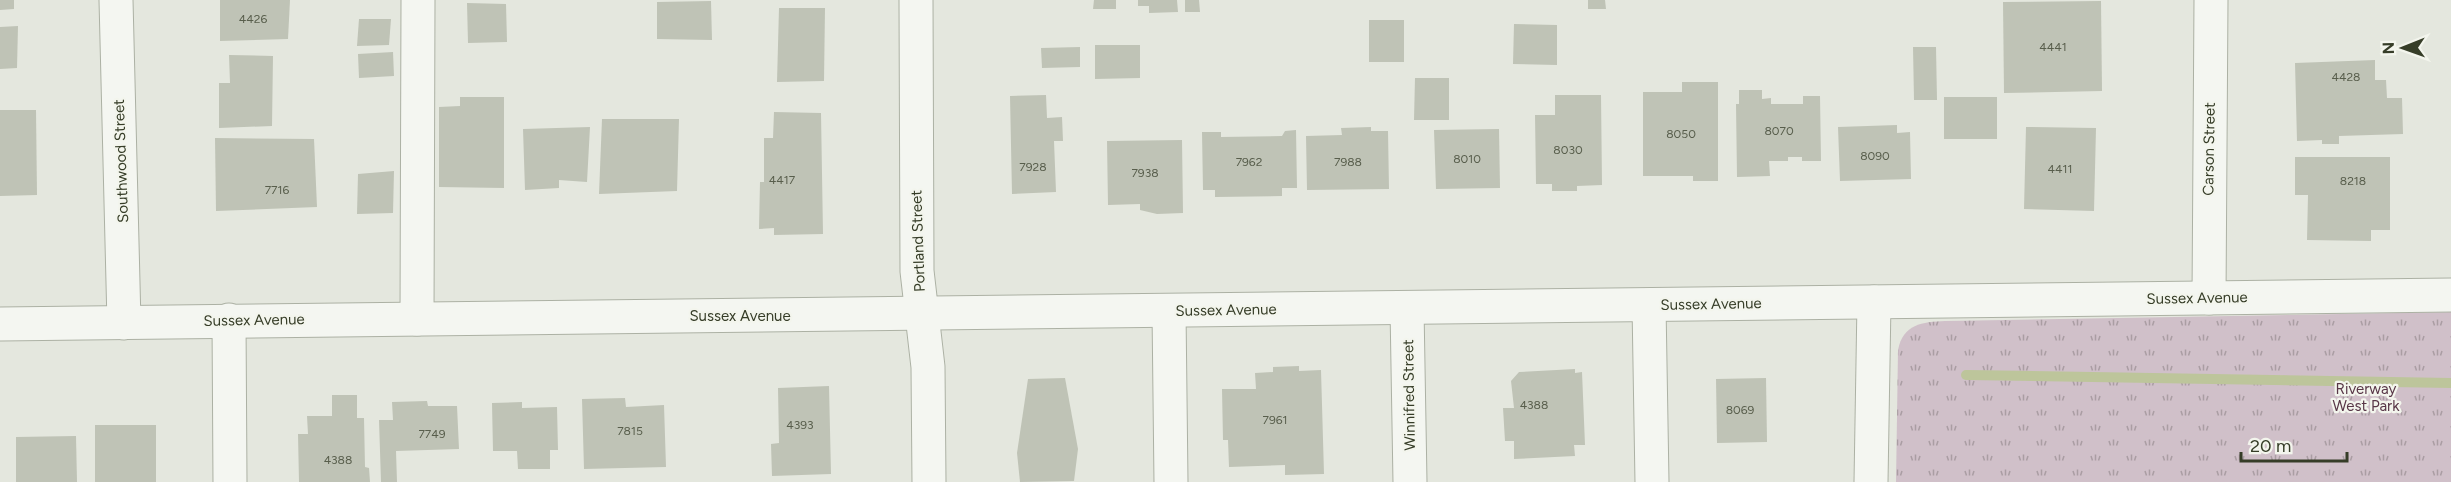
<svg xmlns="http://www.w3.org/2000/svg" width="2451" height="482" font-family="Figtree,sans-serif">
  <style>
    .park { fill: url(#park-tufts) }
    .garden { fill: #d0c0c9 }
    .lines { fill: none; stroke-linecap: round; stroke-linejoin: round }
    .stream { stroke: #bdc59b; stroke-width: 10 }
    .building { fill: #bfc3b6 }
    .minor-casing { stroke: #acb1a4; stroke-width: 35 }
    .minor { stroke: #f4f6f1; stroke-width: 33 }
    .labels { text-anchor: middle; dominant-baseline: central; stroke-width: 4.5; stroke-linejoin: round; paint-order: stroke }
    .number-label { font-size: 12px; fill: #585e4c }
    .street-label { font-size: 15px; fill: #363d28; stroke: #f3f5ed }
    .park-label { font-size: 15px; fill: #583647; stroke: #f3f5ed }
  </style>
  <defs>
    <pattern id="park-tufts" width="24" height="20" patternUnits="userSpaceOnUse" patternTransform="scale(1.5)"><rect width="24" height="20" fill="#d0c0c9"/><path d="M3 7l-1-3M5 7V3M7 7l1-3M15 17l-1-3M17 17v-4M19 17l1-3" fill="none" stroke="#aa9da3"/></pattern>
  </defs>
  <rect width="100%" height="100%" fill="#e4e7de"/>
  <!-- park -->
  <path class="park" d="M2451,312V482H1896L1898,350C1903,324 1922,322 1945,321Z"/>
  <!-- garden -->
  <polygon class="garden" points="2141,479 2161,479 2312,482 2136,482"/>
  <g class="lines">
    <!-- stream -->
    <polyline class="stream" points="1966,375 2451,383"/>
  </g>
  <!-- building -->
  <g class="building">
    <polygon points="0,0 14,0 14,9 0,10"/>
    <polygon points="220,0 290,0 288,39 220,41"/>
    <polygon points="1094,0 1116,0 1116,9 1093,9"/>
    <polygon points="1138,0 1177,0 1178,12 1149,13 1149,6 1138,6"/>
    <polygon points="1185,0 1199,0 1200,12 1185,12"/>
    <polygon points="1588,0 1605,0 1606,9 1588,9"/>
    <polygon points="711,1 712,40 657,39 657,2"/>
    <polygon points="2101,1 2102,91 2004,93 2003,2"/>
    <polygon points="467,3 506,4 507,42 468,43"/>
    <polygon points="779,8 825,8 824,81 777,82"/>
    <polygon points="359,19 391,19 389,45 357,46"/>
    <rect x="1369" y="20" width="35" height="42"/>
    <polygon points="1514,24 1557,25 1557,65 1513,64"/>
    <polygon points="18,26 17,68 0,69 0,27"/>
    <polygon points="1095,45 1140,45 1140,78 1095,79"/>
    <polygon points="1080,47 1080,67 1042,68 1041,48"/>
    <polygon points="1913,47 1936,47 1937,100 1914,100"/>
    <polygon points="393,52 394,76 359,78 358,54"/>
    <polygon points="229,55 273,56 272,126 219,128 219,83 230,83"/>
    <polygon points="2375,60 2375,80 2386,80 2387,98 2402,98 2403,134 2339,136 2339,144 2322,144 2322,140 2297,141 2295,63"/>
    <polygon points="1415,78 1449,78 1449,120 1414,120"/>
    <polygon points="1682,82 1718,82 1718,181 1693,181 1693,176 1643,176 1643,92 1682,92"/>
    <polygon points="1739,90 1762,90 1762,99 1771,98 1771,104 1803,104 1803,96 1820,96 1821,161 1802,161 1802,157 1788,157 1788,161 1769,161 1770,176 1737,177 1736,104 1739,104"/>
    <polygon points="1046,95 1047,118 1062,117 1063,141 1054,141 1056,192 1012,194 1010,96"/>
    <polygon points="1555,95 1601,95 1602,185 1577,186 1577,191 1552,191 1552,184 1536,184 1535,115 1555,115"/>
    <polygon points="460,97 504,97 504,188 439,187 439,107 460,106"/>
    <rect x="1944" y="97" width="53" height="42"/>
    <polygon points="0,110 36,110 37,195 0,196"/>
    <polygon points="774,112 821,113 823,234 774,235 774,228 759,229 760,182 764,182 764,138 773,138"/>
    <polygon points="602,119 679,119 677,191 599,194"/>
    <polygon points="1897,125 1897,133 1910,132 1911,179 1840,181 1838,127"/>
    <polygon points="590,127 587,182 559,180 559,188 525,190 523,129"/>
    <polygon points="1371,127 1371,131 1388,131 1389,189 1307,190 1306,136 1342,135 1341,128"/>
    <polygon points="2026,127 2096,128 2094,211 2024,209"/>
    <polygon points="1499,129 1500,188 1436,189 1434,130"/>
    <polygon points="1296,130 1297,188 1282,188 1282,196 1215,197 1215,190 1203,190 1202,132 1221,132 1221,137 1282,136 1285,131"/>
    <polygon points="215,138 314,139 317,207 216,211"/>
    <polygon points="1182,140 1183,213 1157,214 1140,210 1140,204 1108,205 1107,141"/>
    <polygon points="2295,157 2390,157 2390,230 2371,230 2371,241 2307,240 2308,195 2295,195"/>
    <polygon points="394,171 393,213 357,214 358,174"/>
    <polygon points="1299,366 1299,371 1321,370 1324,474 1285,475 1285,465 1229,467 1228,440 1223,440 1222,389 1256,389 1255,373 1273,372 1273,367"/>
    <polygon points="1575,369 1575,373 1582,372 1585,445 1574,445 1575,456 1514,459 1514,441 1505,441 1503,408 1514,408 1511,381 1519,372"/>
    <polygon points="1065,378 1078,449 1074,481 1020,482 1017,453 1028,379"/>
    <polygon points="1766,378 1767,442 1717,443 1716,379"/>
    <polygon points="829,386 831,474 772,476 771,444 779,443 778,388"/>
    <polygon points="332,395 357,395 357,418 364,418 365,467 369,468 370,482 299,482 298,434 308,434 307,416 332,416"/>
    <polygon points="625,398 626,407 664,405 666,467 584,469 582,399"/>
    <polygon points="427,401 428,406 457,406 459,449 396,451 397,482 381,482 379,420 393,420 392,402"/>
    <polygon points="522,402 522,408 557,407 558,450 550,450 550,469 518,469 517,451 493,451 492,403"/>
    <rect x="95" y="425" width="61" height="57"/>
    <polygon points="76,436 77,482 16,482 16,437"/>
  </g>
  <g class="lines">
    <!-- minor casing -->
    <g class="minor-casing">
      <g id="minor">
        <polyline points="116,0 124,323"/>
        <polyline points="916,0 917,271 928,367 929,482"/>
        <polyline points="2209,298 2211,0"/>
        <polyline points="1649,305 1652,482"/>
        <polyline points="1407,308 1410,482"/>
        <polyline points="1169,311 1171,482"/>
        <polyline points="417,319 418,0"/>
        <polyline points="229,320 230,482"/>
        <polyline points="0,324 2451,295"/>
        <polyline points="1871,482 1874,302"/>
      </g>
    </g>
    <!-- minor -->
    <use href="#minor" class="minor"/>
  </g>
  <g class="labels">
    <!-- number labels -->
    <g class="number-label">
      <text x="253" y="19">4426</text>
      <text x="2053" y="47">4441</text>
      <text x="2346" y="77">4428</text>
      <text x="1779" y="131">8070</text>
      <text x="1681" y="134">8050</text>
      <text x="1568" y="150">8030</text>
      <text x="1875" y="156">8090</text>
      <text x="1467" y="159">8010</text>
      <text x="1249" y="162">7962</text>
      <text x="1348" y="162">7988</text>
      <text x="1033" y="167">7928</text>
      <text x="2060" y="169">4411</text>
      <text x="1145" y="173">7938</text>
      <text x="782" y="180">4417</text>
      <text x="2353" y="181">8218</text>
      <text x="277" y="190">7716</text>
      <text x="1534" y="405">4388</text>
      <text x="1740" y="410">8069</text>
      <text x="1275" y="420">7961</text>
      <text x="800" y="425">4393</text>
      <text x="630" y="431">7815</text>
      <text x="432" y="434">7749</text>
      <text x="338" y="460">4388</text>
    </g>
    <!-- street labels -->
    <g class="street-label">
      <text transform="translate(2209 149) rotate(-89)">Carson Street</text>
      <text transform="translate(121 161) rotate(-92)">Southwood Street</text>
      <text transform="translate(918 241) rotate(-92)">Portland Street</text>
      <text transform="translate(2197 298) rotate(-1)">Sussex Avenue</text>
      <text transform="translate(1711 304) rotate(-1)">Sussex Avenue</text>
      <text transform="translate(1226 310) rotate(-1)">Sussex Avenue</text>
      <text x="740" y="316">Sussex Avenue</text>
      <text transform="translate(254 320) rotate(-1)">Sussex Avenue</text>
      <text transform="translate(1409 395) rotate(-91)">Winnifred Street</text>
    </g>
    <!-- park labels -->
    <g class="park-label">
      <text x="2366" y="389">Riverway<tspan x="2366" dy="17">West Park</tspan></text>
    </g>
  </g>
  <!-- north arrow -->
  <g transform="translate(2403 48) rotate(269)" stroke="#f3f5ed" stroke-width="4.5" paint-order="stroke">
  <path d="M0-4.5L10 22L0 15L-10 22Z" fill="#363d28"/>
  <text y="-9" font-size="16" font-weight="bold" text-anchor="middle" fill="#363d28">N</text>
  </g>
  <!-- scale -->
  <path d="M2241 452v9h106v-9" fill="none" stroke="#363d28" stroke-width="3"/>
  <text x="2250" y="452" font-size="18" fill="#363d28" stroke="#f3f5ed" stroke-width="4.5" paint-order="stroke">20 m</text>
</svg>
